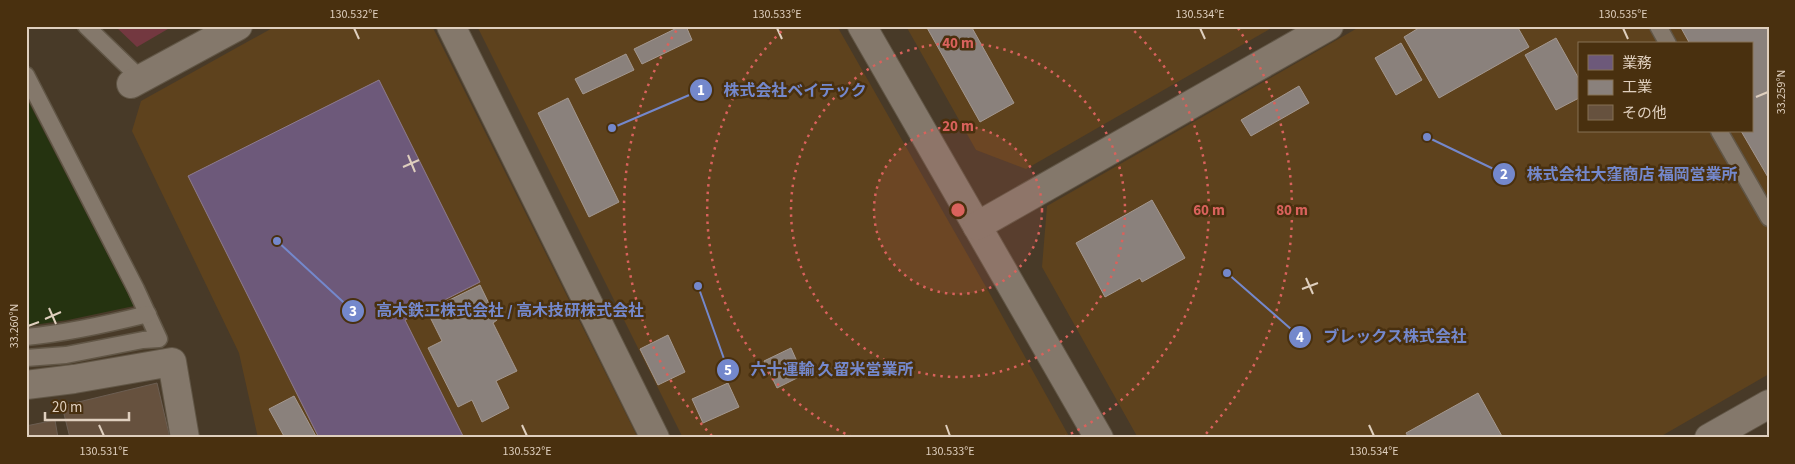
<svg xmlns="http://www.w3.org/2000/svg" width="1795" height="464" font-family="'Source Sans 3','Noto Sans JP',sans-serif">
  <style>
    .built { fill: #5e421d; fill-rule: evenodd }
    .green { fill: #733840 }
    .water { fill: #253310 }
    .offices { fill: #6d597a; stroke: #8f7c8e }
    .industry { fill: #8a817c; stroke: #a49890 }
    .building { fill: #66513e; stroke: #6c5e52 }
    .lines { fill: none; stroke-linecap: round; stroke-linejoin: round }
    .lane-casing { stroke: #615646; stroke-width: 19 }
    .street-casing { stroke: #615646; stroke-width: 30 }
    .secondary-casing { stroke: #615646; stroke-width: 30 }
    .lane { stroke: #84786b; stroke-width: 16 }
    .street { stroke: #84786b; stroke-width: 28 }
    .secondary { stroke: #84786b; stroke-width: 28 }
    .ticks { fill: none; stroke: #dfcfbe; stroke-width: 2 }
    .ring { fill: none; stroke: #d9625c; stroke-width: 2.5; stroke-dasharray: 2.5 5 }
    .centre { fill: #d9625c; stroke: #49300f; stroke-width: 2.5 }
    .ring-label { font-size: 15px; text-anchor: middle; font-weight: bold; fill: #d9625c; stroke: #49300f; stroke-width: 5; stroke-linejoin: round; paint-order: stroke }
    .leader { fill: none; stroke: #7488cc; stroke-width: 2 }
    .callout-dot { fill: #7488cc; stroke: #49300f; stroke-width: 2 }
    .mark-label { font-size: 15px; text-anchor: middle; font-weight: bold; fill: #fff }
    .callout-label { font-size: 16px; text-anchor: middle; font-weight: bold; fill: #7488cc; stroke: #49300f; stroke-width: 5; stroke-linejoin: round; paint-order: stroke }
    .neatline { fill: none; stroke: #dfcfbe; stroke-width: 2 }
    .ticks-label { font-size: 12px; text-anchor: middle; fill: #dfcfbe }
  </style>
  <rect width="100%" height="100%" fill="#483a28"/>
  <!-- built -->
  <g class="built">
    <polygon points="276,26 432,26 638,438 258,438 239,353 132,131 141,101"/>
    <polygon points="477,26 837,26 990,294 1070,438 683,438"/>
    <polygon points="906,26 1275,26 1026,169 976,150"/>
    <path d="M1361,26H1769V374L1658,438H1138L1042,267L1047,206ZM1579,44H1751V131H1579Z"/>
  </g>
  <!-- green -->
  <polygon class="green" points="115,26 173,26 137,47"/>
  <!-- water -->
  <polygon class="water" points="26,97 134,306 68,320 26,326"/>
  <!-- offices -->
  <polygon class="offices" points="379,80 480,282 405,320 464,438 319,438 188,176"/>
  <!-- industry -->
  <g class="industry">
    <polygon points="681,26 686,26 692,40 642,64 634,49"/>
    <polygon points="926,26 971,26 1014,103 980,122"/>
    <polygon points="1422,26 1517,26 1529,47 1439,98 1404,37"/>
    <polygon points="1680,26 1769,26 1769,179 1741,131 1751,131 1751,44 1690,44"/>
    <polygon points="1556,38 1579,79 1579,98 1556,110 1525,55"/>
    <polygon points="1401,43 1422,80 1396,95 1375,58"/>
    <polygon points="626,54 634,70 583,94 575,79"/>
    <polygon points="1299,86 1309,103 1251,136 1241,120"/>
    <polygon points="568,98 619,202 589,217 538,113"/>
    <polygon points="1152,200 1185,258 1142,282 1140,278 1105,297 1076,243"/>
    <polygon points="480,285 497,320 493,323 517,371 496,381 509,408 482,422 472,400 458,407 428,348 442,341 427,311"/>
    <polygon points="668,335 685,372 658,385 640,349"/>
    <polygon points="791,348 803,375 777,388 764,361"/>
    <polygon points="728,383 739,407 703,423 692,399"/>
    <polygon points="1478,393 1503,438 1409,438 1406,433"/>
    <polygon points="294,396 317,438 285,438 269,409"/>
  </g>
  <!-- building -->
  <g class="building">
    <polygon points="157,383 170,438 70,438 62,406"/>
    <polygon points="55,420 58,438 26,438 26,426"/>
  </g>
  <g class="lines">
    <!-- lane casing -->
    <g class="lane-casing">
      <g id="lane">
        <polyline points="86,26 141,79"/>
        <polyline points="1658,26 1668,44"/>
        <polyline points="26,75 136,289 159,339 143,340 66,355 26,358"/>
        <polyline points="1719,131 1769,218"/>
        <path d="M26,337C67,333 108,324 148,314"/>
      </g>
    </g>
    <!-- street casing -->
    <g class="street-casing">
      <polyline id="street" points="26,385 74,379 172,362 185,438"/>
    </g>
    <!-- secondary casing -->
    <g class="secondary-casing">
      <g id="secondary">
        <polyline points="451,26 655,438"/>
        <polyline points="862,26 1099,438"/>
        <polyline points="131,84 238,26"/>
        <polyline points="977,226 1329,26"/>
        <polyline points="1709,438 1769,404"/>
      </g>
    </g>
    <!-- lane -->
    <use href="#lane" class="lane"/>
    <!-- street -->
    <use href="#street" class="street"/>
    <!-- secondary -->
    <use href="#secondary" class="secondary"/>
  </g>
  <!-- ticks -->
  <path class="ticks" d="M354,28L359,39M777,28L782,39M1200,28L1205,39M1623,28L1628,39M1756,97L1768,92M408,155L415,172M403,167L419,160M1306,278L1313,294M1302,289L1318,283M49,308L56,324M45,319L61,312M28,326L39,322M99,425L104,436M522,425L527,436M946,425L950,436M1369,425L1374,436"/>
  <!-- distance rings -->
  <circle cx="958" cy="210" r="84" fill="#d9625c" fill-opacity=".12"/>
  <g class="ring">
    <circle cx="958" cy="210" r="84"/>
    <circle cx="958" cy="210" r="167"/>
    <path d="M852 437A251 251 0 0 1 787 26M1129 26A251 251 0 0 1 1064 437"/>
    <path d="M712 436A334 334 0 0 1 678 28M1238 28A334 334 0 0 1 1204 436"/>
  </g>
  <circle cx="958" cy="210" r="8" class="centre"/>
  <g class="ring-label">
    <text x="958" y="48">40 m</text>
    <text x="958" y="131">20 m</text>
    <text x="1209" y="215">60 m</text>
    <text x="1292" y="215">80 m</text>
  </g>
  <!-- callouts -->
  <path class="leader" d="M612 128L701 90M1427 137L1504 174M277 241L353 311M1227 273L1300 337M698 286L728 370"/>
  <g class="callout-dot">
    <circle cx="612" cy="128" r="5"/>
    <circle cx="1427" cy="137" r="5"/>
    <circle cx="277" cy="241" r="5"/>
    <circle cx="1227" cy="273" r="5"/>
    <circle cx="698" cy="286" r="5"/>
    <circle cx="701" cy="90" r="12"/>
    <circle cx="1504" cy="174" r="12"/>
    <circle cx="353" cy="311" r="12"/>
    <circle cx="1300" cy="337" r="12"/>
    <circle cx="728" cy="370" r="12"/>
  </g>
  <g class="mark-label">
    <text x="701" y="95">1</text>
    <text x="1504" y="179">2</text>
    <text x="353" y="316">3</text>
    <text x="1300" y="342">4</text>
    <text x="728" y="375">5</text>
  </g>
  <g class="callout-label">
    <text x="795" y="96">株式会社ベイテック</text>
    <text x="1632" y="180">株式会社大窪商店 福岡営業所</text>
    <text x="510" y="316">高木鉄工株式会社 / 高木技研株式会社</text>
    <text x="1395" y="342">ブレックス株式会社</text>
    <text x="832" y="375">六十運輸 久留米営業所</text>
  </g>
  <!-- border -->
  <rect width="1795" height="464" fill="none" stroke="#49300f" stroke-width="55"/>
  <!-- legend -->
  <rect x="1578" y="42" width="175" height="90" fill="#49300f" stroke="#857055"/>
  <rect x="1588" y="55" width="25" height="15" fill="#6d597a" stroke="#857055"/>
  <text x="1622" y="68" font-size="15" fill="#dfcfbe">業務</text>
  <rect x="1588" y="80" width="25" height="15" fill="#8a817c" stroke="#857055"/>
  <text x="1622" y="92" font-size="15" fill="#dfcfbe">工業</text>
  <rect x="1588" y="105" width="25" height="15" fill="#66513e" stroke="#857055"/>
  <text x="1622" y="118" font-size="15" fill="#dfcfbe">その他</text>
  <!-- scale -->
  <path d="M45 412v8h84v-8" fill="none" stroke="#dfcfbe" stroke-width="2.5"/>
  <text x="52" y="412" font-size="15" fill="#dfcfbe" stroke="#49300f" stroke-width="4" paint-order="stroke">20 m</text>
  <rect x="28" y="28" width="1740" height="408" class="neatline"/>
  <g class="ticks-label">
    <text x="354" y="18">130.532°E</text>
    <text x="777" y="18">130.533°E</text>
    <text x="1200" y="18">130.534°E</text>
    <text x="1623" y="18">130.535°E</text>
    <text transform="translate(1781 92) rotate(-90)" y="4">33.259°N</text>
    <text transform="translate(14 326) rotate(-90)" y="4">33.260°N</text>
    <text x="104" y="455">130.531°E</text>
    <text x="527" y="455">130.532°E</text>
    <text x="950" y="455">130.533°E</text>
    <text x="1374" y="455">130.534°E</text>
  </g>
</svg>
